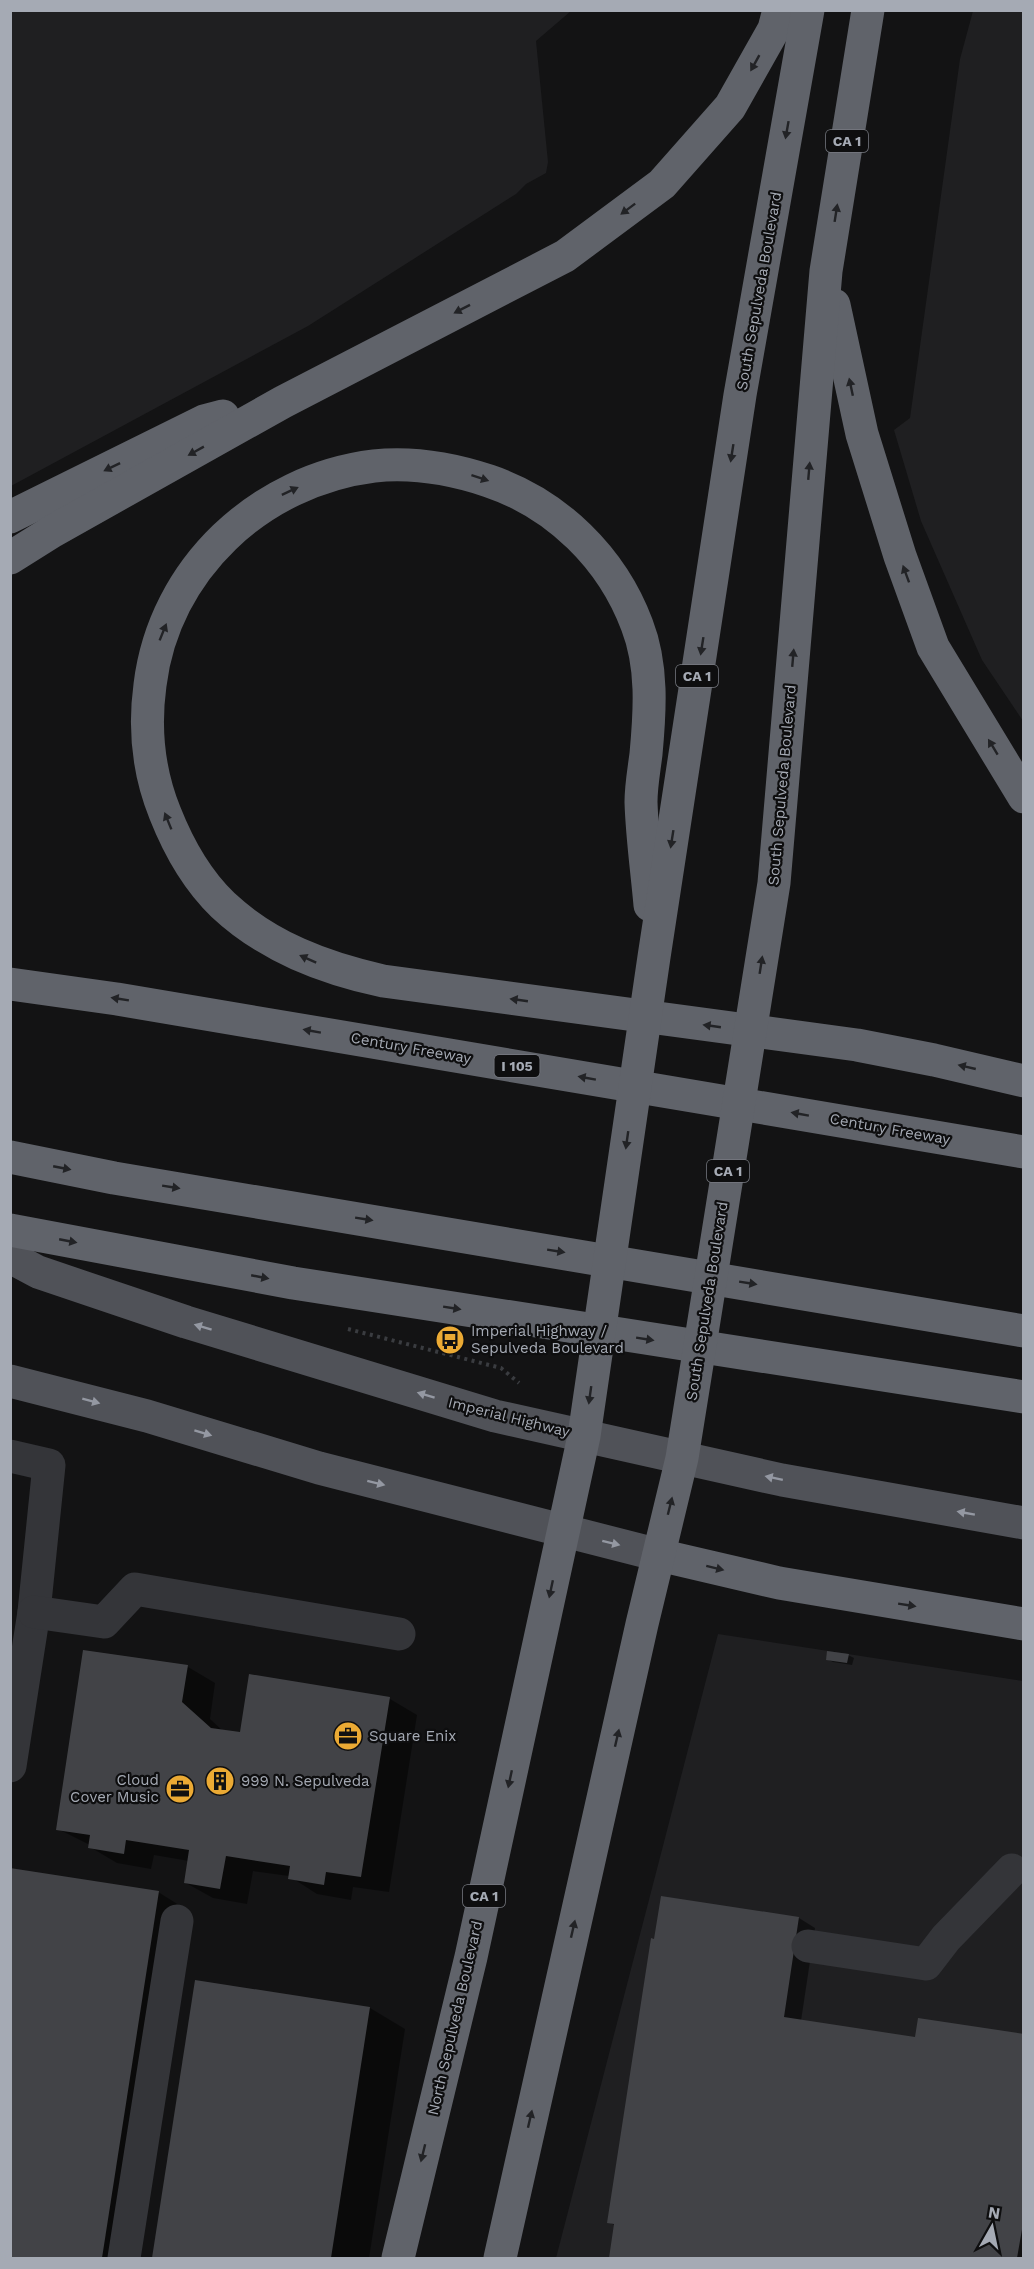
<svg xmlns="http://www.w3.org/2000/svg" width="1034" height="2269" font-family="'Work Sans',sans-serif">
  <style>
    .built { fill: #1f1f21 }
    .shadow { fill: #0007 }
    .building { fill: #424347 }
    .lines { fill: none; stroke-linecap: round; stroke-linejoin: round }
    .path { stroke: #3a3c40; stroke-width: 4; stroke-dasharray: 3 4.5; stroke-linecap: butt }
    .minor { stroke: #343539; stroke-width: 33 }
    .major { stroke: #505258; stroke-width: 33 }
    .highway { stroke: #60636a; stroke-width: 33 }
    .oneway { fill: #222326 }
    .oneway2 { fill: #9498a2 }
    .labels { text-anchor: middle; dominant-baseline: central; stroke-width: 4.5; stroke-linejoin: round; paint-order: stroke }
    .shield { fill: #0e0e0f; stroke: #787b82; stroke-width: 1.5 }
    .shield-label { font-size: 14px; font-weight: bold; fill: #a5aab4 }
    .street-label { font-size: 15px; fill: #a5aab4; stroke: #0e0e0f }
    .poi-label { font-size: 15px; fill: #a5aab4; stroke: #0e0e0f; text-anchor: start }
  </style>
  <rect width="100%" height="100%" fill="#131314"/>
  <!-- built -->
  <g class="built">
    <polygon points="11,10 571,10 571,11 536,41 548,162 546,173 526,184 516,194 308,326 11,486"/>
    <polygon points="973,11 1023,11 1023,721 982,660 921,521 894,430 910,418 960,59"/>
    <polygon points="718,1634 1023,1681 1023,2258 556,2258"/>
  </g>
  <!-- shadow -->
  <g class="shadow">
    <polygon points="848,1655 854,1658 852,1665 833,1662 827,1659"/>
    <polygon points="188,1667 215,1683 210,1719 223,1731 241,1734 390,1699 417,1715 389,1892 353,1887 351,1900 317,1894 289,1876 253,1871 247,1904 213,1898 186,1883 189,1861 154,1855 151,1869 117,1863 90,1847 90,1845 58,1829"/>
    <polygon points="10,1870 158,1892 179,1905 124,2258 10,2258"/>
    <polygon points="662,1897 799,1918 815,1928 801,2021 916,2039 1024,2035 1024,2258 611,2258 616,2226 609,2222"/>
    <polygon points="196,1982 370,2008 405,2029 369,2258 153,2258"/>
  </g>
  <!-- building -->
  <g class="building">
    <polygon points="83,1650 188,1665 182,1702 211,1728 240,1732 249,1674 390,1697 361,1877 326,1872 324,1885 288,1879 290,1866 226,1856 220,1889 184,1883 189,1850 126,1840 124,1854 88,1848 90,1835 56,1830"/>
    <polygon points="827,1651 849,1654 847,1663 826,1660"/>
    <polygon points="10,1868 159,1891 102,2258 10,2258"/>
    <polygon points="661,1896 799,1917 784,2017 915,2037 918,2018 1024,2034 1024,2218 1017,2258 609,2258 614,2224 607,2223 651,1938 654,1939"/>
    <polygon points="195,1980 370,2007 331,2258 152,2258"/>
  </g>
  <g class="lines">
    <!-- path -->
    <polyline class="path" points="348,1329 501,1368 519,1383"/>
    <!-- minor -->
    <g class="minor">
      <polyline points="10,1456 49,1465 34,1612 10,1766"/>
      <polyline points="34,1612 104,1622 135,1589 399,1634"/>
      <polyline points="808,1946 926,1964 946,1938 1012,1870"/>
      <polyline points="124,2258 177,1921"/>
    </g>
    <!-- major -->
    <g class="major">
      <polyline points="10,1257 38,1272 186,1322 495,1416 782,1480 1024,1523"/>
      <polyline points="10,1381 147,1416 319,1468 659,1555"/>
    </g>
    <!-- highway -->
    <g class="highway">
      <polyline points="834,305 862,434 900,556 933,647 1024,797"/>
      <polyline points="10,517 204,421 223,416"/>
      <polyline points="10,558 53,531 283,402 565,256 662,184 730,107 774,29 779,10"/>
      <path d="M650,905C647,871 642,836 641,802C641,786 644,770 646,754C650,711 653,666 637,625C612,558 557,504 489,481C453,469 412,462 374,466C260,480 164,569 150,685C144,729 148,771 165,813C178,846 197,880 223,905C268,947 324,968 383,981L857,1045L934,1060L1024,1081"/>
      <polyline points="10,984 117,999 1024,1152"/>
      <polyline points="10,1157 114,1178 1024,1331"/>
      <polyline points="10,1230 293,1283 1024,1397"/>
      <polyline points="659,1555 779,1583 1024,1624"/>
      <polyline points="398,2258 471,1957 584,1436 654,957 740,395 808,10"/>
      <polyline points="500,2258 642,1624 682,1458 774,883 826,271 868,10"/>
    </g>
  </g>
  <!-- one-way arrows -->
  <defs><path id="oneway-solid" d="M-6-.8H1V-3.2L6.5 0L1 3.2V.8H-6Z" transform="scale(1.5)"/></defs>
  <g class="oneway">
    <use href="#oneway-solid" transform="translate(755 63) rotate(119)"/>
    <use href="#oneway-solid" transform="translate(787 130) rotate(100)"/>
    <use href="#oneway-solid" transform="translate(628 209) rotate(143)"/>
    <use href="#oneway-solid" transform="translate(836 213) rotate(-81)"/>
    <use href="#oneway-solid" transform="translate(462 309) rotate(153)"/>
    <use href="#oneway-solid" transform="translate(851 387) rotate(-102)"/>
    <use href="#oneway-solid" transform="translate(196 451) rotate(151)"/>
    <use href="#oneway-solid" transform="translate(732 453) rotate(99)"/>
    <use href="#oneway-solid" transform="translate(112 467) rotate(154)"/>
    <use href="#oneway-solid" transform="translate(809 471) rotate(-85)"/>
    <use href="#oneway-solid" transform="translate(480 478) rotate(18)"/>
    <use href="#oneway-solid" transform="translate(290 491) rotate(-25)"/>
    <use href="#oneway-solid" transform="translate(906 574) rotate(-110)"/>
    <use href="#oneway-solid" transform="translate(163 632) rotate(-68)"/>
    <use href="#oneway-solid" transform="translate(702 646) rotate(99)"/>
    <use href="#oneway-solid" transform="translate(793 658) rotate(-85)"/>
    <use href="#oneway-solid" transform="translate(993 747) rotate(-121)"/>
    <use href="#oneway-solid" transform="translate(168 821) rotate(-112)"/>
    <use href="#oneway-solid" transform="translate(672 839) rotate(99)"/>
    <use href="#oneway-solid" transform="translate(308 959) rotate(-156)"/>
    <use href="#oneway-solid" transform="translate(761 965) rotate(-81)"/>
    <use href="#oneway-solid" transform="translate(120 999) rotate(-171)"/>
    <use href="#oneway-solid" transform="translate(519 1000) rotate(-172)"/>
    <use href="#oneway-solid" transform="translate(712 1026) rotate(-172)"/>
    <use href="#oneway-solid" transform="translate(312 1031) rotate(-170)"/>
    <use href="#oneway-solid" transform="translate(967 1067) rotate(-167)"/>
    <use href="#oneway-solid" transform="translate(587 1078) rotate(-170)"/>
    <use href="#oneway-solid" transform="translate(800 1114) rotate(-170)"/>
    <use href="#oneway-solid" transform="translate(627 1140) rotate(98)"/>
    <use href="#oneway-solid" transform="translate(62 1168) rotate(11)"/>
    <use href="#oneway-solid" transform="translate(171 1187) rotate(9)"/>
    <use href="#oneway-solid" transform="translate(364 1219) rotate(9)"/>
    <use href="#oneway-solid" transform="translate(68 1241) rotate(11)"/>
    <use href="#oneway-solid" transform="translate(556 1251) rotate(9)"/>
    <use href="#oneway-solid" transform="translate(260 1277) rotate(11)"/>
    <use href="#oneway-solid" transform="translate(748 1283) rotate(9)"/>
    <use href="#oneway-solid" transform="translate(452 1308) rotate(9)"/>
    <use href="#oneway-solid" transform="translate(645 1339) rotate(9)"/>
    <use href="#oneway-solid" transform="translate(590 1395) rotate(98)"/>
    <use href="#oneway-solid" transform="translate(670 1506) rotate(-76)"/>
    <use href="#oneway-solid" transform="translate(715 1568) rotate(14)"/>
    <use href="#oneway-solid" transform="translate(551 1589) rotate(102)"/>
    <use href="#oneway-solid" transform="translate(907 1605) rotate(9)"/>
    <use href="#oneway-solid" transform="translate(617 1738) rotate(-77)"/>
    <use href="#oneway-solid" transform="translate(510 1779) rotate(102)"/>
    <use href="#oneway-solid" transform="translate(573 1929) rotate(-77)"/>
    <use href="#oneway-solid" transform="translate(530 2119) rotate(-77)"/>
    <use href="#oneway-solid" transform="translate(423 2153) rotate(104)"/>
  </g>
  <g class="oneway2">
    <use href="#oneway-solid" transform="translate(203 1327) rotate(-163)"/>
    <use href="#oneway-solid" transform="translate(426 1395) rotate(-163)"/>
    <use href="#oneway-solid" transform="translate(91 1401) rotate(15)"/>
    <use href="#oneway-solid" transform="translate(203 1433) rotate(17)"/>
    <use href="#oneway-solid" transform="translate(774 1478) rotate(-168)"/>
    <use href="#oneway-solid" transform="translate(376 1483) rotate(14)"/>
    <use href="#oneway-solid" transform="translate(966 1513) rotate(-170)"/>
    <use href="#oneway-solid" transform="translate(611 1543) rotate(14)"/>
  </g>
  <!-- icons -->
  <defs>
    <g id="bus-disc" transform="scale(1.5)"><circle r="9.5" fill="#ebaa34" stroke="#0e0e0f"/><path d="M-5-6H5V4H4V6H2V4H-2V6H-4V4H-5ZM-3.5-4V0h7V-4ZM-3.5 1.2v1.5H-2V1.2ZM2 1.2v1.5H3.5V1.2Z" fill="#111"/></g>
    <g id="office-disc" transform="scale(1.5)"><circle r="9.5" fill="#ebaa34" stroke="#0e0e0f"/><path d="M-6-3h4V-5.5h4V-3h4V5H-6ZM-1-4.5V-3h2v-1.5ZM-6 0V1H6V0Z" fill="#111"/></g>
    <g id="building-disc" transform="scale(1.5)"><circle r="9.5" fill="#ebaa34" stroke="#0e0e0f"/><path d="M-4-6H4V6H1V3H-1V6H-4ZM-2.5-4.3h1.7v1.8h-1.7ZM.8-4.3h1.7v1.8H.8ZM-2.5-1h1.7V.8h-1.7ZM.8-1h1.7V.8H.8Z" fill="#111"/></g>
  </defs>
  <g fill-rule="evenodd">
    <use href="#bus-disc" x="450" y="1340"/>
    <use href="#office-disc" x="348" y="1736"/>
    <use href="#building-disc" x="220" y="1781"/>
    <use href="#office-disc" x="180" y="1789"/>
  </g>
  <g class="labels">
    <!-- shield labels -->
    <g class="shield">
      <rect x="826" y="130" width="42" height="22" rx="4.5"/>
      <rect x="676" y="665" width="42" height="22" rx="4.5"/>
      <rect x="494.5" y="1055" width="45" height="22" rx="4.5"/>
      <rect x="707" y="1160" width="42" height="22" rx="4.5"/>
      <rect x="463" y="1885" width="42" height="22" rx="4.5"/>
    </g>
    <g class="shield-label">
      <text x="847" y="141">CA 1</text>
      <text x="697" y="676">CA 1</text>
      <text x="517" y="1066">I 105</text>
      <text x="728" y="1171">CA 1</text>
      <text x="484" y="1896">CA 1</text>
    </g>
    <!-- street labels -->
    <g class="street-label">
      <text transform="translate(759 291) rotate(-80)">South Sepulveda Boulevard</text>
      <text transform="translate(782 785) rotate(-85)">South Sepulveda Boulevard</text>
      <text transform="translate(411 1048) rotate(10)">Century Freeway</text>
      <text transform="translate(890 1129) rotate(10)">Century Freeway</text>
      <text transform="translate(707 1301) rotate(-81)">South Sepulveda Boulevard</text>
      <text transform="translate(509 1417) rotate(14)">Imperial Highway</text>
      <text transform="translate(455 2018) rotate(-77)">North Sepulveda Boulevard</text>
    </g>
    <!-- poi labels -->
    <g class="poi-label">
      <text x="471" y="1331">Imperial Highway /<tspan x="471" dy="17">Sepulveda Boulevard</tspan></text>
      <text x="369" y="1736">Square Enix</text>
      <text x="159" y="1780" text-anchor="end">Cloud<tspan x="159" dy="17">Cover Music</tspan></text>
      <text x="241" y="1781">999 N. Sepulveda</text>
    </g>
  </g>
  <!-- border -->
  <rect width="1034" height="2269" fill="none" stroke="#a5aab4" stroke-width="24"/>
  <!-- north arrow -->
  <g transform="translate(992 2227) rotate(9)" stroke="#0e0e0f" stroke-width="4.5" paint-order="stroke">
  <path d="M0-4.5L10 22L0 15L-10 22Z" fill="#a5aab4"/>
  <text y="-9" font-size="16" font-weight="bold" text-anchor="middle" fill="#a5aab4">N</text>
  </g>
</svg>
